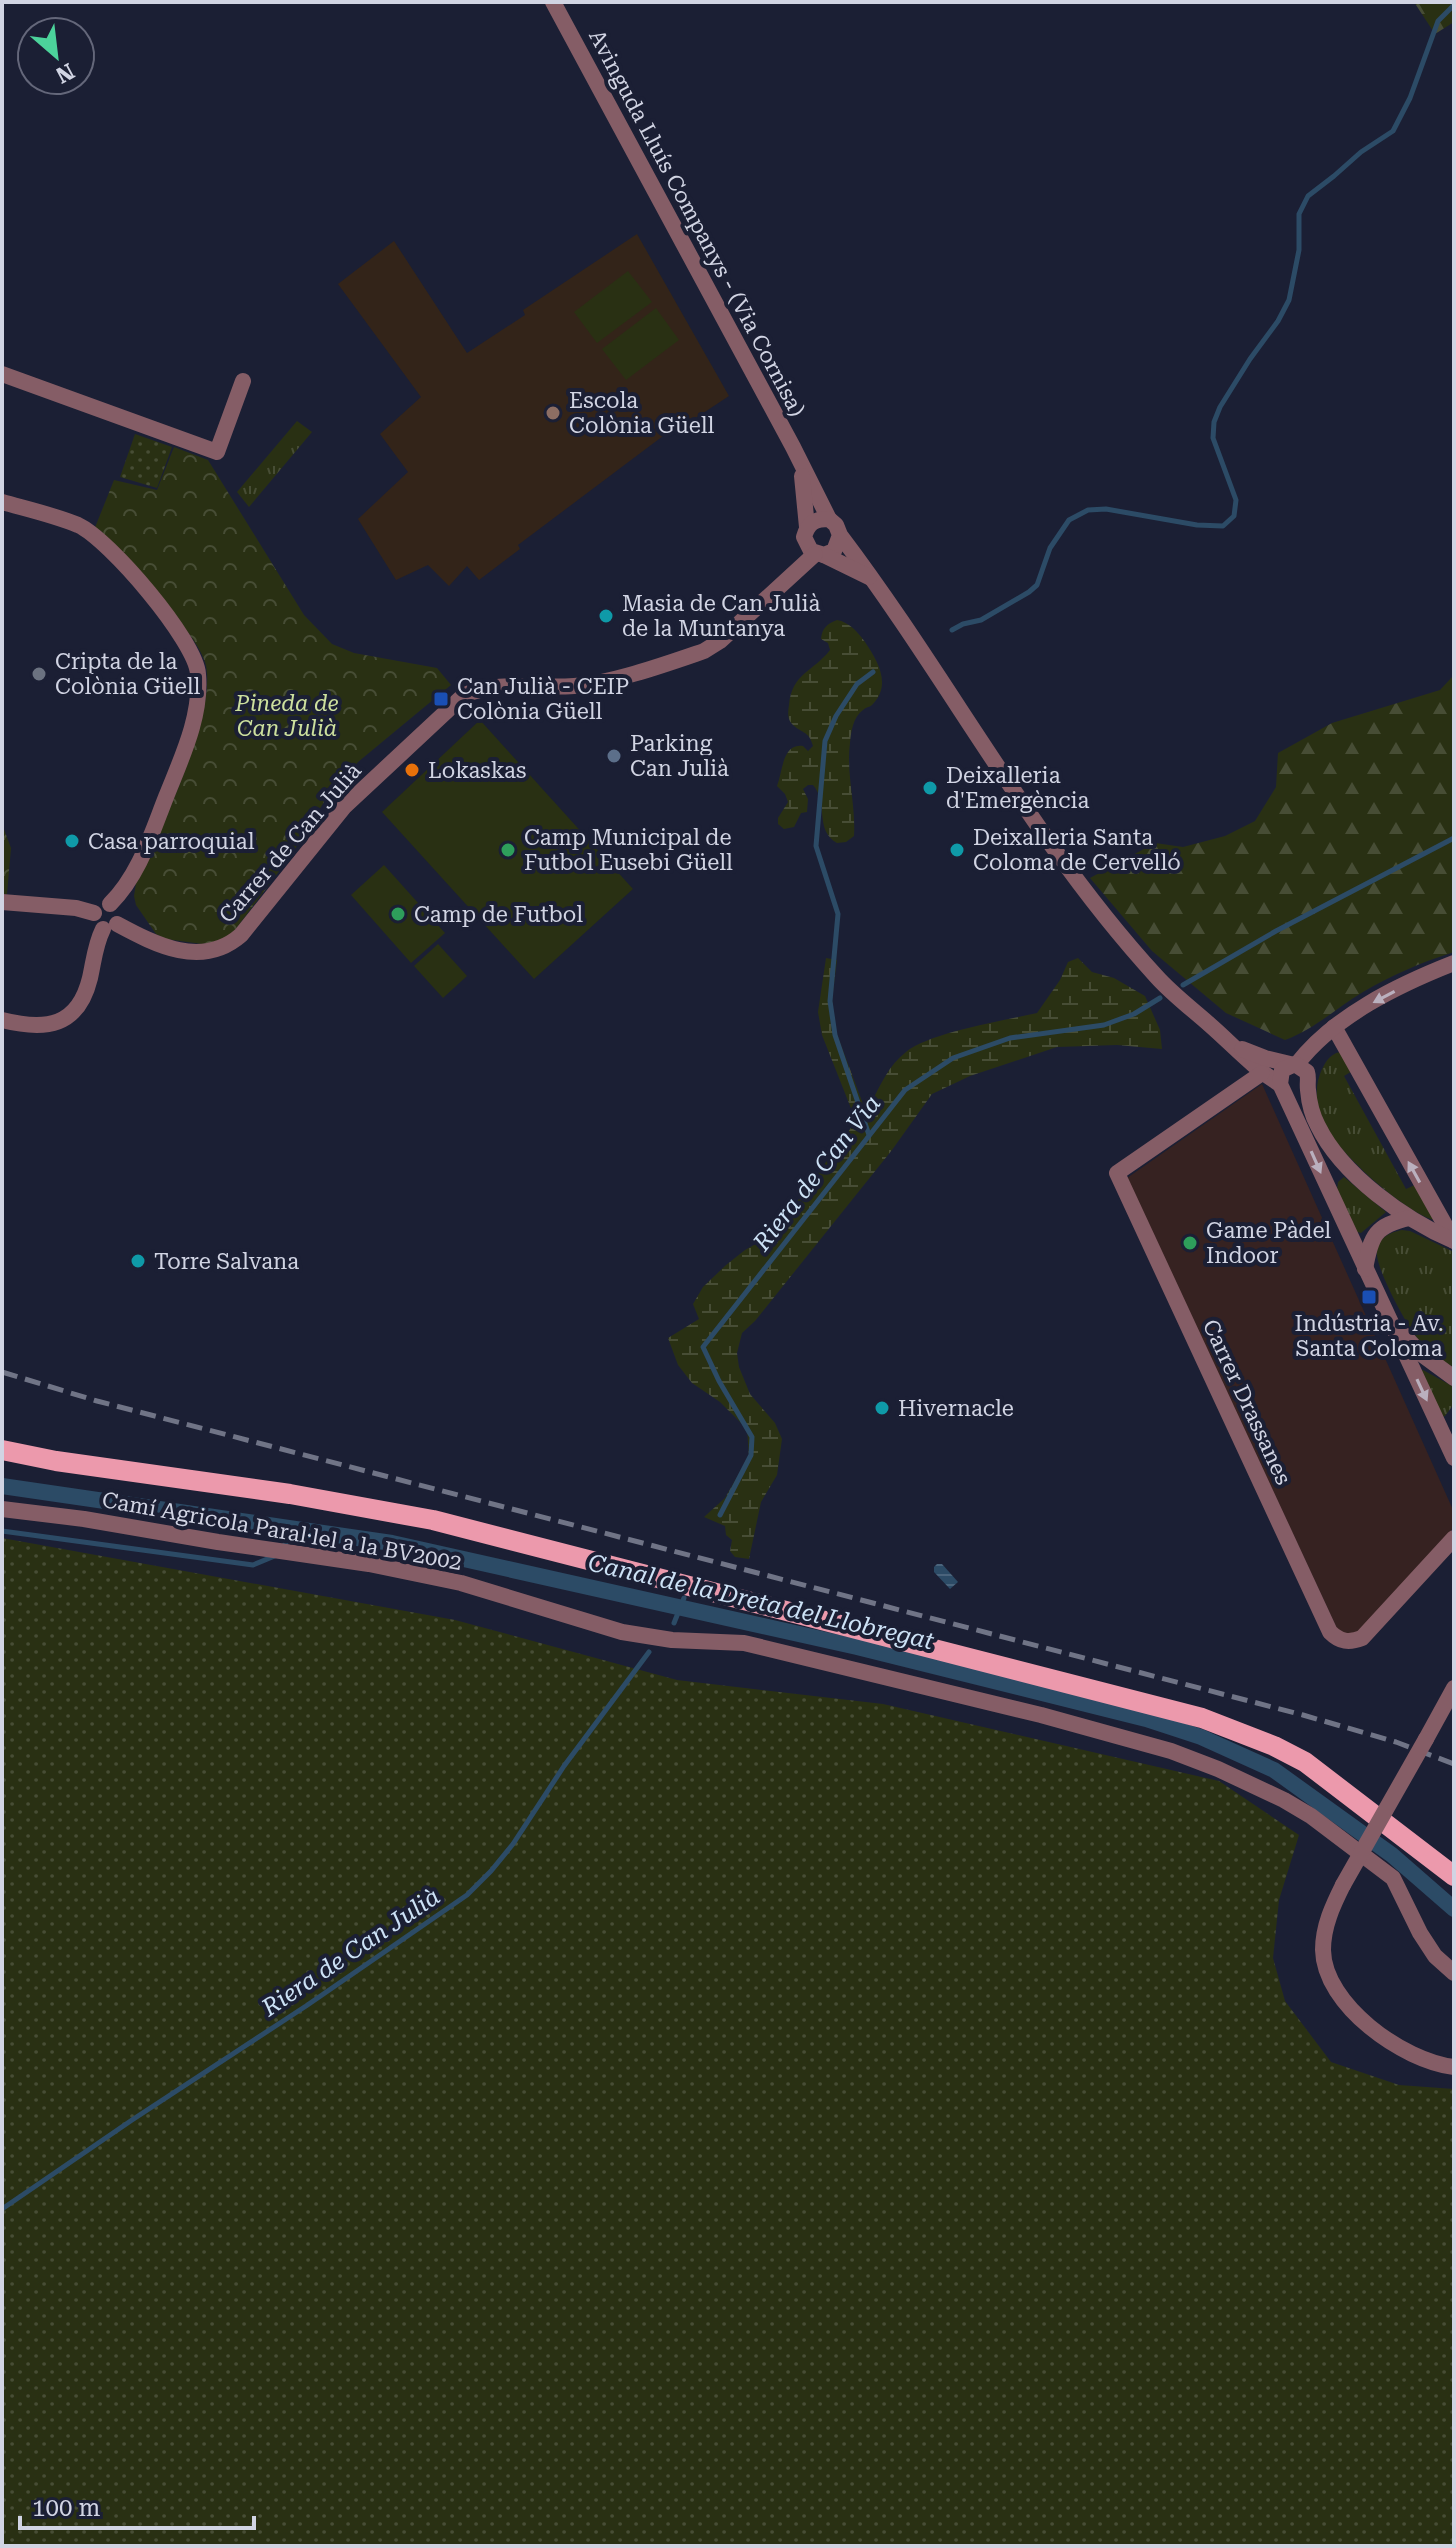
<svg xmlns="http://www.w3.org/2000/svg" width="1456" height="2548" font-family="'Roboto Serif',serif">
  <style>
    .industrial { fill: #362221 }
    .education { fill: #332419 }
    .grass { fill: url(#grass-tufts) }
    .forest { fill: url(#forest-firs) }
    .wetland { fill: url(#wetland-marsh) }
    .park { fill: url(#park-crowns) }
    .garden { fill: url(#garden-dots) }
    .pitch { fill: #293013 }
    .water { fill: url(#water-rules) }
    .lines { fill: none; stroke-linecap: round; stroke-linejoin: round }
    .stream { stroke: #2c4b66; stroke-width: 5 }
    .canal { stroke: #2c4b66; stroke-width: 16 }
    .minor { stroke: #855d66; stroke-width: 16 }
    .tertiary { stroke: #855d66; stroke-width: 16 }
    .primary { stroke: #ec99ac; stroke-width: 20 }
    .rail { stroke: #707486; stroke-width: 5; stroke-dasharray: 16 8; stroke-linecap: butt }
    .tertiary-bridge { stroke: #855d66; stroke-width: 16 }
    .oneway { fill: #bab0be }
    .education-dot { fill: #8d6e63; stroke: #1b1f34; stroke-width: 3 }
    .culture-dot { fill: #0f9aa8; stroke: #1b1f34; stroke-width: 3 }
    .worship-dot { fill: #6b7280; stroke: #1b1f34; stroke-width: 3 }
    .transit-dot { fill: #1a4fb4; stroke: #1b1f34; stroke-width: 3 }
    .service-dot { fill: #5c6f8a; stroke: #1b1f34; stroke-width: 3 }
    .food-dot { fill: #e8710a; stroke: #1b1f34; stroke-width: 3 }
    .leisure-dot { fill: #2e9e5b; stroke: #1b1f34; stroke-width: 3 }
    .labels { text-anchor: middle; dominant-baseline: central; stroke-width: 8; stroke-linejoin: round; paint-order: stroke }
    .street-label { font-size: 22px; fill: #d1d4e3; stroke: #1b1f34 }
    .poi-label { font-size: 22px; fill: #d1d4e3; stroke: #1b1f34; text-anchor: start }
    .park-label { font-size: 22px; font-style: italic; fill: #cde09e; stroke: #1b1f34 }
    .water-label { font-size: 24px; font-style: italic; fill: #cde2f6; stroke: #1b1f34 }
  </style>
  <defs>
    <pattern id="grass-tufts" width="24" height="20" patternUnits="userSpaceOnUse" patternTransform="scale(2)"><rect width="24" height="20" fill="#293013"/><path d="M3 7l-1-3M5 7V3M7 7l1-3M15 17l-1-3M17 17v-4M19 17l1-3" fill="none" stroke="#474d35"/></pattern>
    <pattern id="forest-firs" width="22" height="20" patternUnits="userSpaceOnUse" patternTransform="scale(2)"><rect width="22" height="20" fill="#293013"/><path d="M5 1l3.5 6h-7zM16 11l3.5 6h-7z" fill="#474d35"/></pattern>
    <pattern id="wetland-marsh" width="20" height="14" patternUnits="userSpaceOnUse" patternTransform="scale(2)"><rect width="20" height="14" fill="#293013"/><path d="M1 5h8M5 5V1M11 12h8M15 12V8" fill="none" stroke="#474d35"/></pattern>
    <pattern id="park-crowns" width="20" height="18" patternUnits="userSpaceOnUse" patternTransform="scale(2)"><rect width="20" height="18" fill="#293013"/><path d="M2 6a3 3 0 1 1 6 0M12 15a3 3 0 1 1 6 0" fill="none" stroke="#474d35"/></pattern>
    <pattern id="garden-dots" width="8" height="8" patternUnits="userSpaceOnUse" patternTransform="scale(2)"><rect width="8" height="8" fill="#293013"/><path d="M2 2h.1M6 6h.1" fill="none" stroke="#474d35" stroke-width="1.8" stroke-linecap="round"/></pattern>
    <pattern id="water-rules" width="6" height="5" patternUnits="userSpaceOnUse" patternTransform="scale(2)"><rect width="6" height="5" fill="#2c4b66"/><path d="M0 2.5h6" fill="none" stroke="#4a647c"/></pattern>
  </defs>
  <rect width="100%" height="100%" fill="#1b1f34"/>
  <!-- industrial -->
  <polygon class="industrial" points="1262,1084 1454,1512 1454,1527 1358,1643 1339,1633 1127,1178"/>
  <!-- education -->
  <polygon class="education" points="637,234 729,396 673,433 671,430 518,545 520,549 479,580 467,566 449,586 428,565 396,580 358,519 408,472 380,434 421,397 338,284 394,241 467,353 525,315 523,310"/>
  <!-- grass -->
  <g class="grass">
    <polygon points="297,421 312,432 249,507 237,492"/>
    <path d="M1340,1052L1354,1070L1344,1076L1406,1189L1417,1184L1434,1220C1403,1211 1337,1152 1323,1122C1317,1107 1314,1090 1320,1074C1324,1064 1329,1054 1340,1052Z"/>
    <polygon points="1344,1177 1386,1212 1361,1233 1357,1232 1337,1190 1338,1182"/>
    <path d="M1402,1230L1410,1231L1454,1252V1368C1442,1360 1430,1352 1420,1341C1408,1329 1375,1267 1377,1252C1379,1237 1389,1233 1402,1230Z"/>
    <polygon points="1423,1370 1454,1387 1454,1404 1445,1416 1442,1417 1420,1371"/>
  </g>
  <!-- forest -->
  <g class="forest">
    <polygon points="1414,2 1454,2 1454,22 1435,34"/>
    <path d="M1454,675V952C1422,962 1392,975 1363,992C1336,1008 1315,1029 1285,1040L1226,1013L1152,951L1090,878L1155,843L1183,847L1225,836L1255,821L1276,787L1278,753L1332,723L1440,690Z"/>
  </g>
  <!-- wetland -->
  <g class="wetland">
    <path d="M837,620C849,622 858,632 865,642C877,660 892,684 873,704C868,709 869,705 863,710C853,717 851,732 850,743C846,774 856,805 854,836L846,842L837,843C814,830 829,803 813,785H808L803,789L808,799L807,812L801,813L794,827L784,829L778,824V818L788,802L785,794L777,786C783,771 782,743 803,746L808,751L813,746C809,730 800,733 792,724C787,719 788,711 789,705C792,673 813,672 830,650L828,643L821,639C822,628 827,624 837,620Z"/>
    <path d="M826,958L837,960L832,1000L835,1029L863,1104L871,1103C881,1084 889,1065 906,1052C928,1033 1006,1020 1037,1013L1060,980L1068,962L1078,958L1092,972L1114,978L1145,996L1160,1030L1162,1049L1117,1045L1057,1047L970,1076L932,1094L892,1150L755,1321L742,1333L737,1353L739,1367L750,1394L775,1423L782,1439L777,1475L761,1502L749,1559L735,1557L730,1551L732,1540L726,1535L725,1526L704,1517L725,1498L749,1456L747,1429L720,1402L692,1383L678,1365L668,1338L699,1319L693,1304L703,1287L726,1265L745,1250L768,1237L785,1218L856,1121L822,1035L818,1012Z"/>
  </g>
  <!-- park -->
  <g class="park">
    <path d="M174,447L208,460L304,615L332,644L354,653L437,668L451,685L358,762L324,802L292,854L232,934L215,942L202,944L166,939L156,934L136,905L134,896L136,883C157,836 220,710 205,662C198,641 176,618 162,602C141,578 121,555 101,531L94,530L114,480L157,490Z"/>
    <polygon points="2,824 11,848 7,894 2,894"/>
  </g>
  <!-- garden -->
  <g class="garden">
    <polygon points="135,434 172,447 157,488 120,477"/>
    <polygon points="2,1538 455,1620 677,1680 883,1704 1219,1781 1299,1835 1279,1900 1273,1958 1285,2001 1331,2062 1399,2085 1454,2089 1454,2546 2,2546"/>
  </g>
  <!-- pitch -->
  <g class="pitch">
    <polygon points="628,271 652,302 597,343 574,312"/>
    <polygon points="656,308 679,340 626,380 602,349"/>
    <polygon points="480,720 633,889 534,979 382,812"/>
    <polygon points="384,865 445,933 411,963 351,895"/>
    <polygon points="438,944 467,976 443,998 414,966"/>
  </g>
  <!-- water -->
  <polygon class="water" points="937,1564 942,1564 958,1582 950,1589 934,1572 934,1567"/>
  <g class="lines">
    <!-- stream -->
    <g class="stream">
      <polyline points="952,630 963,624 981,620 1029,592 1037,585 1050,548 1069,520 1088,510 1106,509 1197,525 1223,526 1234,516 1236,500 1213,438 1214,422 1220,407 1250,359 1278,321 1289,300 1299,250 1299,214 1308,196 1334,176 1361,152 1393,131 1410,98 1438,21 1454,5"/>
      <polyline points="1183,985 1276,931 1454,838"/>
      <polyline points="869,1135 835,1035 830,1001 838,914 816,846 825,741 836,716 857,684 873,672"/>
      <polyline points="720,1515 751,1455 752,1437 719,1381 703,1347 905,1090 953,1058 1010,1038 1104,1025 1134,1014 1160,998"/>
      <polyline points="2,1531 253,1565 277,1555"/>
      <polyline points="283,1547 296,1528"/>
      <polyline points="674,1623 684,1598"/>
      <polyline points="2,2209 132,2120 306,2006 467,1895 491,1871 513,1844 564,1766 649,1652"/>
    </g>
    <!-- canal -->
    <polyline class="canal" points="2,1486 392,1543 857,1647 1146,1719 1201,1737 1274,1770 1392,1855 1454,1909"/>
    <!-- minor -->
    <g class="minor">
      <polyline points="553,2 793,447 829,519"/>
      <polyline points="2,374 217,452 243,381"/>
      <polyline points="802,476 807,527"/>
      <path d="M2,502C27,509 54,515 78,525C109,539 196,641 198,674C202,716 181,759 166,797C151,835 139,875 110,904"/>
      <path d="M840,535L834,551L824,555L811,551L804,537C808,523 814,519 829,519L836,525L840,535C949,679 1033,842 1156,976C1172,994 1192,1009 1210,1025C1233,1045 1253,1068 1280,1084"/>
      <polyline points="824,555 869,577"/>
      <polyline points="2,902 76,908 94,913"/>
      <path d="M117,924C156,945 202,969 241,935L344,807L464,695C499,680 536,689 574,686C613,683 666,664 704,651L720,641L815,554"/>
      <path d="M2,1020C46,1031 78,1027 90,978C94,960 95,945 103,929"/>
      <polyline points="1334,1027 1454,1241"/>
      <polyline points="1242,1049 1265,1058 1290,1064"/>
      <path d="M1262,1073L1117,1173L1330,1632C1340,1642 1349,1643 1362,1638L1454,1538"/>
      <polyline points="2,1509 84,1519 218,1542 369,1564 461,1583 622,1632 672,1640 744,1643 1041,1715 1171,1751 1218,1769 1284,1800 1311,1816 1393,1878 1420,1933 1435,1956 1454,1973"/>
    </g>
    <!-- tertiary -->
    <g class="tertiary">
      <path d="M1297,1064C1334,1016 1398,985 1454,963"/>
      <path d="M1454,1241C1405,1220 1342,1175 1318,1126C1312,1115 1309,1102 1308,1090C1307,1083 1309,1078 1307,1072L1295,1064L1282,1070L1280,1084L1454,1458"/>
      <path d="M1365,1269C1371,1235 1375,1226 1409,1218"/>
      <polyline points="1400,1331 1420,1353 1454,1378"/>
      <polyline points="1426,1739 1454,1688"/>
      <path d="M1343,1885C1333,1905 1323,1926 1323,1950C1324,2005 1403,2061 1454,2067"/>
    </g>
    <!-- primary -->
    <polyline class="primary" points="2,1450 56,1461 290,1494 433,1520 1202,1718 1274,1746 1305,1762 1454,1876"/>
    <!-- rail -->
    <polyline class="rail" points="2,1372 97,1401 1303,1715 1396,1742 1454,1764"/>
    <!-- tertiary-bridge -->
    <polyline class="tertiary-bridge" points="1343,1885 1426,1739"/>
  </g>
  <!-- one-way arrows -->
  <defs><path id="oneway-solid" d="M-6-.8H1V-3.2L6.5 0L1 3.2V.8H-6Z" transform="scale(2)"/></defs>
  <g class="oneway">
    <use href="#oneway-solid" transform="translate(1384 997) rotate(152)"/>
    <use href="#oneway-solid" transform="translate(1316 1162) rotate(66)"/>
    <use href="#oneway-solid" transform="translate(1414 1172) rotate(-119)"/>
    <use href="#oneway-solid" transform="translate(1422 1390) rotate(65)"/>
  </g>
  <!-- markers -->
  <circle class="education-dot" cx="553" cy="413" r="8"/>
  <g class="culture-dot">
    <circle cx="606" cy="616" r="8"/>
    <circle cx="930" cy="788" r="8"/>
    <circle cx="72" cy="841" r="8"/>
    <circle cx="957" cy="850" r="8"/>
    <circle cx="138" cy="1261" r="8"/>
    <circle cx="882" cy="1408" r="8"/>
  </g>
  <circle class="worship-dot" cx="39" cy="674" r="8"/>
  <g class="transit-dot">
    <rect x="433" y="691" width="16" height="16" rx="4"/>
    <rect x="1361" y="1289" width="16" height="16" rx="4"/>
  </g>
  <circle class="service-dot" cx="614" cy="756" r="8"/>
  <circle class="food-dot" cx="412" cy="770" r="8"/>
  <g class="leisure-dot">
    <circle cx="508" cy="850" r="8"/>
    <circle cx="398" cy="914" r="8"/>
    <circle cx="1190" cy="1243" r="8"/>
  </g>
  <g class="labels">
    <!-- street labels -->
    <g class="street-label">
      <text transform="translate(697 223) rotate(62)">Avinguda Lluís Companys - (Via Cornisa)</text>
      <text transform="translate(290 843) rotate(-49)">Carrer de Can Julià</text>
      <text transform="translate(1247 1402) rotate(65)">Carrer Drassanes</text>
      <text transform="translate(282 1531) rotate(10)">Camí Agricola Paral·lel a la BV2002</text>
    </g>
    <!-- poi labels -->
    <g class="poi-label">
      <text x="569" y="400">Escola<tspan x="569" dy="25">Colònia Güell</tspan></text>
      <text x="622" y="603">Masia de Can Julià<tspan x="622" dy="25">de la Muntanya</tspan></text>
      <text x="55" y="661">Cripta de la<tspan x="55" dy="25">Colònia Güell</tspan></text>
      <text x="457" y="686">Can Julià - CEIP<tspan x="457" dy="25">Colònia Güell</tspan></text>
      <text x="630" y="743">Parking<tspan x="630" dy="25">Can Julià</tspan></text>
      <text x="428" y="770">Lokaskas</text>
      <text x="946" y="775">Deixalleria<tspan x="946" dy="25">d'Emergència</tspan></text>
      <text x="524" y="837">Camp Municipal de<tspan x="524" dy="25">Futbol Eusebi Güell</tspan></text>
      <text x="973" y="837">Deixalleria Santa<tspan x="973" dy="25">Coloma de Cervelló</tspan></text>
      <text x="88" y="841">Casa parroquial</text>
      <text x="414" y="914">Camp de Futbol</text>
      <text x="1206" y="1230">Game Pàdel<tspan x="1206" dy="25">Indoor</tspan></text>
      <text x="154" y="1261">Torre Salvana</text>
      <text x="1369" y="1323" text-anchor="middle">Indústria - Av.<tspan x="1369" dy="25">Santa Coloma</tspan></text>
      <text x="898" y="1408">Hivernacle</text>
    </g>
    <!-- park labels -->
    <g class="park-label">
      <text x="287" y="703">Pineda de<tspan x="287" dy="25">Can Julià</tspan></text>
    </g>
    <!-- water labels -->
    <g class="water-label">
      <text transform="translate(817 1173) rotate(-52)">Riera de Can Via</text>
      <text transform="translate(761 1602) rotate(13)">Canal de la Dreta del Llobregat</text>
      <text transform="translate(351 1952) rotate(-34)">Riera de Can Julià</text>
    </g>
  </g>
  <!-- border -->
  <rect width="1456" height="2548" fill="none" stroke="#d1d4e3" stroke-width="8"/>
  <!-- north arrow -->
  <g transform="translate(56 56) rotate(152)"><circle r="38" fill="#1b1f34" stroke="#64677a" stroke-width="2"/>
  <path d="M0-6L14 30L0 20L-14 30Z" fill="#4cd39b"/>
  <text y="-12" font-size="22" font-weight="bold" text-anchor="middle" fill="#d1d4e3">N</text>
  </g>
  <!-- scale -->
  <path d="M20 2516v12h234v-12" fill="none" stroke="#d1d4e3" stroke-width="4"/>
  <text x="32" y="2516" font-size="24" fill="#d1d4e3" stroke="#1b1f34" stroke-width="6" paint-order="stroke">100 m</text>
</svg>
